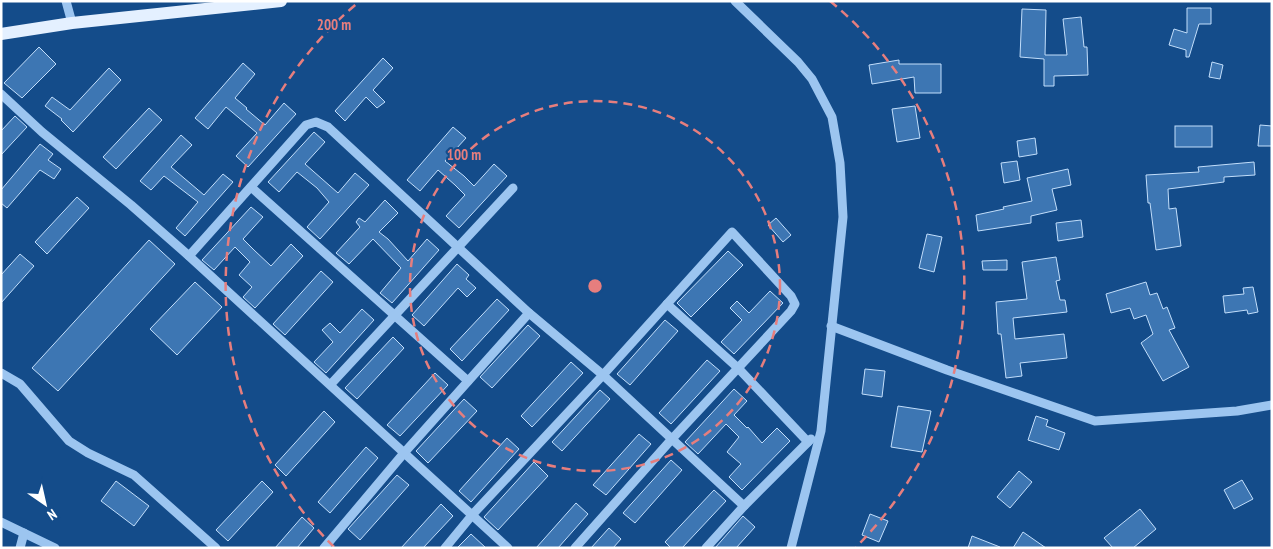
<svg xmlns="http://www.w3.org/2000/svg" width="1273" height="549" font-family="'PT Sans Narrow',sans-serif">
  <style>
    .building { fill: #3d76b3; stroke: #c2defb }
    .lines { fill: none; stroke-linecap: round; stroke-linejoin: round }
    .minor { stroke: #9cc5f0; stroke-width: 9 }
    .major { stroke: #e4f0ff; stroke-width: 12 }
    .ring { fill: none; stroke: #e67e7e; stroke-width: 2.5; stroke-dasharray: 9 6 }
    .centre { fill: #e67e7e; stroke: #144c8a; stroke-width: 2.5 }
    .ring-label { font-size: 15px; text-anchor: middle; font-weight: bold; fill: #e67e7e; stroke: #144c8a; stroke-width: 4; stroke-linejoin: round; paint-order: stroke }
  </style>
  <rect width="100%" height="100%" fill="#144c8a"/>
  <!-- building -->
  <g class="building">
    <polygon points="1187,8 1211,8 1211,24 1199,24 1189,57 1186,57 1186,50 1169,45 1174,29 1187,33"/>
    <polygon points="1022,9 1046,10 1045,55 1067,55 1063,19 1081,17 1084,47 1087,47 1088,75 1054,76 1054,86 1044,86 1044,59 1020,57"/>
    <polygon points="39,47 56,64 22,98 4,83"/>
    <polygon points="383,58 393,68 373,90 385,102 377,108 366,97 345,121 335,111"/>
    <polygon points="899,60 899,64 941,64 941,93 915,93 914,77 872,84 869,65"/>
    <polygon points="1212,62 1223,65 1220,79 1209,77"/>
    <polygon points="243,63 255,74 235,98 247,108 246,109 265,125 284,103 296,114 248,167 236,156 257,133 226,107 208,129 195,118"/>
    <polygon points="109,68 121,80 73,132 61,120 62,119 45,106 52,97 70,110"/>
    <polygon points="915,106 920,138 897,142 892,109"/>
    <polygon points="149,108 162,120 116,169 103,157"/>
    <polygon points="15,116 27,127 1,155 1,131"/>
    <polygon points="1260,125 1272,126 1272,146 1258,146"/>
    <rect x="1175" y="126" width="37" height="21"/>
    <polygon points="453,127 466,138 445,161 464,176 474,186 494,164 507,176 459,228 446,216 465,195 455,185 438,170 420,191 407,180"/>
    <polygon points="314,132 325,142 305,164 338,193 355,173 369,185 320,239 307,227 329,202 317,188 297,172 279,192 268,182"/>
    <polygon points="181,135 192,145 171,167 204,195 223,174 233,182 185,236 176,228 198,202 164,176 151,190 140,181"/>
    <polygon points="1035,138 1037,154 1019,157 1017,141"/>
    <polygon points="40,144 53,154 48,160 61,169 54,179 40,170 7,208 1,203 1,190"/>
    <polygon points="1017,161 1020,180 1004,183 1001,163"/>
    <polygon points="1254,162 1255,175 1224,177 1224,182 1168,189 1169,209 1176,208 1181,246 1156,250 1150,203 1148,203 1146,175 1199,172 1198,167"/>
    <polygon points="1068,169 1071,185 1052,189 1057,210 1031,216 1031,223 978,231 976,215 1004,209 1003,207 1032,201 1027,178"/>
    <polygon points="77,197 89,208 47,254 35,242"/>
    <polygon points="385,200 398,213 379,232 388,239 408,261 427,239 439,250 392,303 380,293 401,268 373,239 349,264 336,253 360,227 356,222 359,218 365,222"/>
    <polygon points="251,207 263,217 243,239 254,250 271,266 291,244 303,256 255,308 243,297 252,287 239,275 250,262 235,247 214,270 202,260"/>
    <polygon points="776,218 791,235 783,242 768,225"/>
    <polygon points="1081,220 1083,237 1058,241 1056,223"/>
    <polygon points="927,234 942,237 934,272 919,268"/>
    <polygon points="149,240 175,264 58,391 32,368"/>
    <polygon points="728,251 743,265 691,317 677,303"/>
    <polygon points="20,254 34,266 1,303 1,275"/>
    <polygon points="1056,257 1060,280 1056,281 1060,300 1065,300 1067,312 1013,318 1015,339 1064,334 1067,358 1020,363 1022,376 1006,378 1001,334 998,334 996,302 1027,299 1022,262"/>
    <polygon points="1007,260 1007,270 983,270 982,261"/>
    <polygon points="457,264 469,275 466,279 476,288 467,297 458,288 424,326 412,315"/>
    <polygon points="321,271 333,282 285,335 273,324"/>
    <polygon points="195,282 222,307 177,355 150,329"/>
    <polygon points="1146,282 1150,295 1157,293 1163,309 1167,307 1175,328 1169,330 1189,367 1163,381 1141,343 1153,334 1146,315 1134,319 1130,308 1111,313 1106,294"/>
    <polygon points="1253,287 1258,312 1248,314 1247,310 1225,313 1223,296 1244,294 1243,288"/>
    <polygon points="770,291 783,303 734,354 721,342 742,320 730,308 737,301 749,313"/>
    <polygon points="497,299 509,310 462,361 450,349"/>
    <polygon points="362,309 374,320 326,373 314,362 333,342 322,330 330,323 340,333"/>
    <polygon points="665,320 678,331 630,385 617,374"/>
    <polygon points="528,325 540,336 492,388 480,377"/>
    <polygon points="393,337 404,348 357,399 345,388"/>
    <polygon points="707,360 720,371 671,424 659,413"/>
    <polygon points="571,362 583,373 532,427 521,416"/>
    <polygon points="865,369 885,371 882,397 862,394"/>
    <polygon points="435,373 448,385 400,436 387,425"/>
    <polygon points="734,389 747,401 734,415 747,428 748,427 762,443 777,428 790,441 742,490 729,477 741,464 727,452 739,437 726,424 698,454 685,442"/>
    <polygon points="600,390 610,399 562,451 552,442"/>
    <polygon points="464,399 477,411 428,463 416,451"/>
    <polygon points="898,406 931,411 922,452 891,447"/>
    <polygon points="324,411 335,422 286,476 275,465"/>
    <polygon points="1036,416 1048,420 1046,426 1065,433 1059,450 1028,440"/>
    <polygon points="639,434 651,444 606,495 593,485"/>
    <polygon points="507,438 519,449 471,502 459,491"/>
    <polygon points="366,447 378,458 330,513 318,502"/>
    <polygon points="671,460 682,470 635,523 623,513"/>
    <polygon points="534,462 548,476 498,530 484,517"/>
    <polygon points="1019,471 1032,482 1010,508 997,497"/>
    <polygon points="397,475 409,485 360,540 348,529"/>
    <polygon points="1242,480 1253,499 1234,509 1224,490"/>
    <polygon points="116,481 149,506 134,526 101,501"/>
    <polygon points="262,481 273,492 228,541 216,530"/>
    <polygon points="714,490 726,501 682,548 671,548 665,542"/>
    <polygon points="576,503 588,514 558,548 536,548"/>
    <polygon points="441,504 453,516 423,548 401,548"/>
    <polygon points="1140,509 1156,529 1133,548 1113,548 1104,538"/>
    <polygon points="870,514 888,521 879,542 862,535"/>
    <polygon points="743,516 755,527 736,548 715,548"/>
    <polygon points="302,517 314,528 297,548 275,548"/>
    <polygon points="609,528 621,539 613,548 591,548"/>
    <polygon points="1023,532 1046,548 1013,548"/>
    <polygon points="471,534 486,548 457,548"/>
    <polygon points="972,536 1000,547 1000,548 968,548"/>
  </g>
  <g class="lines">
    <!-- minor -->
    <g class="minor">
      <polyline points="66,1 72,23"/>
      <polyline points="735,1 798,62 812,79 832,117 840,163 843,217 821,431 791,548"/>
      <polyline points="1,94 42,132 131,205 189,256 508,548"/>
      <polyline points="251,187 468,381"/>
      <polyline points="189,256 306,125 316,122 328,127 529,313 603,375 744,506"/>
      <polyline points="667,304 738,368 808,442"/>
      <polyline points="831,326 947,370 1095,421 1237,411 1272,405"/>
      <polyline points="1,373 20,384 69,441 88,453 134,475 216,548"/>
      <polyline points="331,384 513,188"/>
      <polyline points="1,522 55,548"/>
      <polyline points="20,548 24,533"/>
      <polyline points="324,548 404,453 529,313"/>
      <polyline points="445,548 473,514 603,375 732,232 791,296 795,304 791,311 671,440 575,548"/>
      <polyline points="706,548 744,506 811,439"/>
    </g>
    <!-- major -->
    <polyline class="major" points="1,34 72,23 281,1"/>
  </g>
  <!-- distance rings -->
  <g class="ring">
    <circle cx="595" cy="286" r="185"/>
    <path d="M334 547A369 369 0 0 1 360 1M830 1A369 369 0 0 1 856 547"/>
  </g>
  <circle cx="595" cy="286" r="8" class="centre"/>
  <g class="ring-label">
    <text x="334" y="30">200 m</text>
    <text x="464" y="160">100 m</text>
  </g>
  <!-- border -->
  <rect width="1273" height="549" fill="none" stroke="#ffffff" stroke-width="5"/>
  <!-- north arrow -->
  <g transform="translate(45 504) rotate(146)" stroke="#144c8a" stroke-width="4" paint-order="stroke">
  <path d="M0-4L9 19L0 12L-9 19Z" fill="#ffffff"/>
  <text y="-8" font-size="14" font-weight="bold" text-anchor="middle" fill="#ffffff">N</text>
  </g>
</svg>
